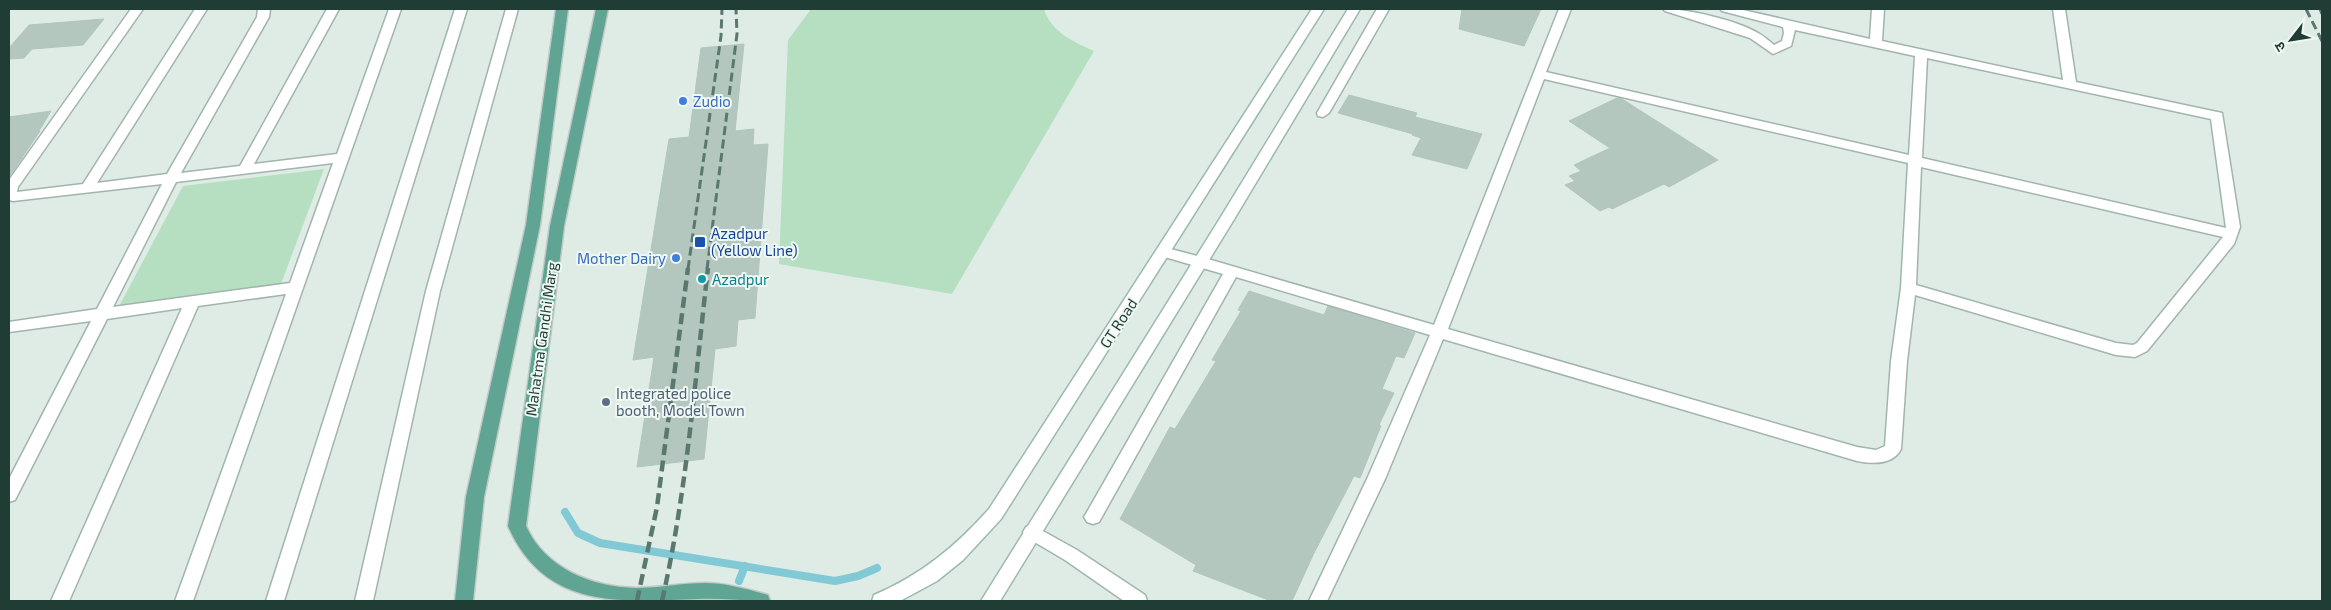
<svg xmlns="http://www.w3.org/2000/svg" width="2331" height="610" font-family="'Exo 2','Noto Sans Devanagari',sans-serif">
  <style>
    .green { fill: #b6dfc1 }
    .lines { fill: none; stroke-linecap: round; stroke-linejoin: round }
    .stream { stroke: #82c9d6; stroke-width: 8 }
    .building { fill: #b4c7bf; stroke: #b1c6bd }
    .street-casing { stroke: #a2b4ad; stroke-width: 3 }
    .secondary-casing { stroke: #9db8ae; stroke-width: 3 }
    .primary-casing { stroke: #c0c9c6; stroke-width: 3 }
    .street { fill: #fff; fill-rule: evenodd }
    .secondary { fill: #fff; fill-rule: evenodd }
    .primary { fill: #60a593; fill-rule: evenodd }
    .rail-far1 { stroke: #597970; stroke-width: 3; stroke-dasharray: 9 4.5; stroke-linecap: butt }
    .rail { stroke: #597970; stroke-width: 4.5; stroke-dasharray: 11 5.5; stroke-linecap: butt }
    .shop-dot { fill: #3f7fe0; stroke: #f0f8f4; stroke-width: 2 }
    .transit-dot { fill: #1a4fb4; stroke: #f0f8f4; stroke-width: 2 }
    .culture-dot { fill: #0f9aa8; stroke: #f0f8f4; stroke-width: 2 }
    .service-dot { fill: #5c6f8a; stroke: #f0f8f4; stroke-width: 2 }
    .labels { text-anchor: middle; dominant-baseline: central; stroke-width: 4; stroke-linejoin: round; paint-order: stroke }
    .shop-label { font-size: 15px; fill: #366cbe; stroke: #f0f8f4; text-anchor: start }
    .transit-label { font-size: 15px; fill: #164399; stroke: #f0f8f4; text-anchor: start }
    .culture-label { font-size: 15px; fill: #0d838f; stroke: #f0f8f4; text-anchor: start }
    .street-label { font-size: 15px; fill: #1f3d35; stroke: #f0f8f4 }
    .service-label { font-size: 15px; fill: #4e5e75; stroke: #f0f8f4; text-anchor: start }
  </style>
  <rect width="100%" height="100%" fill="#dfece6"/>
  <!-- green -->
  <g class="green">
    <path d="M811,9H1044C1051,32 1074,42 1094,51L952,294L779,264L788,40Z"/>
    <polygon points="324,169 281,284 117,310 183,186"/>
  </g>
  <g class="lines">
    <!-- stream -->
    <g class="stream">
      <polyline points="565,512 578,533 600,543 835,581 858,576 877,568"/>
      <polyline points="739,581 745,566"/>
    </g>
  </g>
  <!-- building -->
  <g class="building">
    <polygon points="1462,9 1541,9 1524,46 1459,29"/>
    <polygon points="104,19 83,45 32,49 24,58 9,59 9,48 29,25"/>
    <polygon points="744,44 735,131 754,129 753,145 768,144 755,318 738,320 736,346 715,349 704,459 637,467 654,357 633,360 669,139 689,137 701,48"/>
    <polygon points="1349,95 1417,113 1415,117 1482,134 1467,169 1412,155 1421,138 1412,135 1413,134 1338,113"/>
    <polygon points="1617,98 1622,99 1718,160 1669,187 1664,184 1612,209 1609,207 1600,211 1565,185 1575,181 1569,176 1581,171 1574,165 1610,148 1569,121"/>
    <polygon points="51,111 39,131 40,131 9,177 9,117"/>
    <polygon points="1249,291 1324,315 1328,306 1415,333 1404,358 1396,356 1382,389 1394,393 1379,425 1381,426 1360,478 1354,476 1314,553 1292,601 1271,601 1193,571 1196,565 1120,519 1170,427 1175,429 1216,361 1212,360 1241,311 1238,310"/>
  </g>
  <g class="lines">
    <!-- street casing -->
    <g class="street-casing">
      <g id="street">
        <path d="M131,9H143L18,187L17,192L83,184L195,9H207L97,183L167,174L257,17L258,9H270L269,17L181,173L240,166L327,9H339L254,164L337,154L389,9H401L193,601H175L286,294L198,306L69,601H51L182,308L107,319L15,500L9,502V479L91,321L9,332V322L97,309L162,184L13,201L9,200V180ZM333,163L290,283L113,307L176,182Z"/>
        <polygon points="455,9 467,9 284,601 266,601"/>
        <polygon points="506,9 518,9 440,291 373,601 355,601 426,291"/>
        <polygon points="1377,9 1389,9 1329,113 1323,117 1318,116 1317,113"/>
        <path d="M1559,9H1571L1546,72L1909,155L1915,56L1795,30L1791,46L1773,54L1750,38L1665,11L1663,9C1685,8 1739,21 1758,33C1764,36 1769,41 1774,45L1782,41L1784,33L1783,27L1722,11L1720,9H1739L1870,39L1872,9H1884L1882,41L2063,80L2053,9H2065L2076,82L2222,113L2240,227L2234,244L2147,351L2135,357L2116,355L1915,295L1907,361L1901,449C1893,465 1872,464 1857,461L1443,339L1385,479L1327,601H1309L1367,479L1430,335L1236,277L1099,522L1093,524L1087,522L1084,517L1087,512L1223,274L1158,255L1156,252L1158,249L1163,247L1201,257L1434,325ZM1927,58L2211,119L2226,228L1922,158ZM1544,79L1908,163L1901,288L1891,361L1885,446L1876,450L1857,447L1448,329ZM1921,167L2223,237L2137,343L2133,345L2116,343L1916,285Z"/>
        <polygon points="1032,525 1077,550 1145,595 1147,601 1124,601 1065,560 1026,537 1023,532 1026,527"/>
      </g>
    </g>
    <!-- secondary casing -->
    <g class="secondary-casing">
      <g id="secondary">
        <path d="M1312,9H1324L1001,519L963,560L937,581L900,601H872L874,595C921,575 955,547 989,509Z"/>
        <polygon points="1348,9 1360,9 1233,221 1000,601 981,601 1219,220"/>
      </g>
    </g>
    <!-- primary casing -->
    <g class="primary-casing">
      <g id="primary">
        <polygon points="556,9 568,9 540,225 484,497 473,601 455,601 466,497 526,225"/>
        <path d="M596,9H608L564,226L526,526C545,568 591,587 636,588C659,588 682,583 705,583C724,583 743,588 761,593L768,595L770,601C746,601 722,598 698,599C620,602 545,610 508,526L550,226Z"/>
      </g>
    </g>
    <!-- street -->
    <use href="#street" class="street"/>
    <!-- secondary -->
    <use href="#secondary" class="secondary"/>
    <!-- primary -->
    <use href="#primary" class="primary"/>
    <!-- rail-far1 -->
    <g class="rail-far1">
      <polyline points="2306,9 2322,41"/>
      <polyline points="2320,9 2322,14"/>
      <polyline points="688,269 721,36 722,9"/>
      <polyline points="707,269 737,34 736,9"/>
    </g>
    <!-- rail -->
    <g class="rail">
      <polyline points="637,601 657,507 688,268"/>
      <path d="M662,601C687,491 695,379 708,268"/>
    </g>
  </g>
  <!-- markers -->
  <g class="shop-dot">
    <circle cx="683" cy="101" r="5"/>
    <circle cx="676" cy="258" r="5"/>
  </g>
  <rect class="transit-dot" x="694" y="236" width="12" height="12" rx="2.5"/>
  <circle class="culture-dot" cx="702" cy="279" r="5"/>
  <circle class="service-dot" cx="606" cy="402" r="5"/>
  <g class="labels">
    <!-- shop labels -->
    <g class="shop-label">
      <text x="693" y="101">Zudio</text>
      <text x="666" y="258" text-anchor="end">Mother Dairy</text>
    </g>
    <!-- transit labels -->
    <g class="transit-label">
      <text x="711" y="233">Azadpur<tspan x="711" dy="17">(Yellow Line)</tspan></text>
    </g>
    <!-- culture labels -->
    <g class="culture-label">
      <text x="712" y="279">Azadpur</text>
    </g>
    <!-- street labels -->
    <g class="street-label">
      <text transform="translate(1118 323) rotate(-57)">GT Road</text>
      <text transform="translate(541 339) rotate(-82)">Mahatma Gandhi Marg</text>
    </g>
    <!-- service labels -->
    <g class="service-label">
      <text x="616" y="393">Integrated police<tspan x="616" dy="17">booth, Model Town</tspan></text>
    </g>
  </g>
  <!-- border -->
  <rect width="2331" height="610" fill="none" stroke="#1f3d35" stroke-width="20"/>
  <!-- north arrow -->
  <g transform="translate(2291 40) rotate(239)" stroke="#f0f8f4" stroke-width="4" paint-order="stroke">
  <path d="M0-4L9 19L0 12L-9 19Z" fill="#1f3d35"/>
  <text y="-8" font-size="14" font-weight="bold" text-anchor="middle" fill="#1f3d35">उ</text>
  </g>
</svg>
